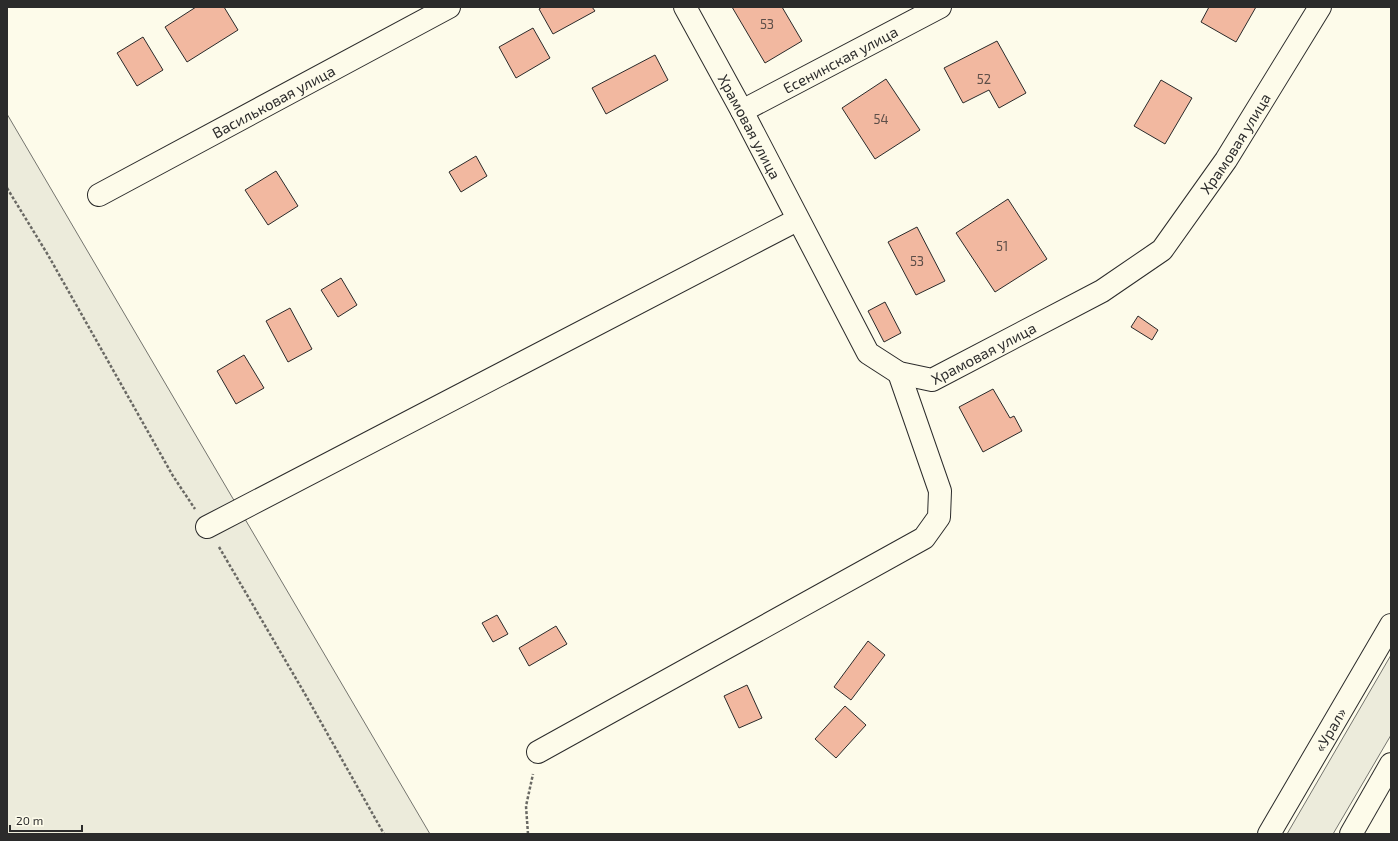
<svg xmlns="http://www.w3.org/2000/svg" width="1398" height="841" font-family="'Exo 2',sans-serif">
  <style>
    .green { fill: #ecebdb; stroke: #74746e }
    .building { fill: #f2b8a0; stroke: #2b2b2b }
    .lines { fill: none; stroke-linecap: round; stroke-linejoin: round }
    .street-casing { stroke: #2b2b2b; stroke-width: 24 }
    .primary-casing { stroke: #2b2b2b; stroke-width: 24 }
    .path { stroke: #6a6964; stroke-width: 2.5; stroke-dasharray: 3 2; stroke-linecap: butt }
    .street { stroke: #fdfbea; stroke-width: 22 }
    .primary { stroke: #fdfbea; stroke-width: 22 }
    .labels { text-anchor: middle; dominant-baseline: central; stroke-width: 3; stroke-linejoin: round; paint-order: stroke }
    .number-label { font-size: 13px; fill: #5d4e48 }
    .street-label { font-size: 15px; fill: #2b2b2b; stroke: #fdfbea }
  </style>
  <rect width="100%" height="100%" fill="#fdfbea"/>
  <!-- green -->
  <g class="green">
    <polygon points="7,114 430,834 7,834"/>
    <polygon points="1391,655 1391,735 1333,834 1287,834"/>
  </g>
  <!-- building -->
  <g class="building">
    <polygon points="196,7 224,7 238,30 187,62 165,27"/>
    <polygon points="542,7 592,7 595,11 553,34 539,9"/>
    <polygon points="732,7 782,7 802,41 765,63"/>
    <polygon points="1209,7 1256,7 1236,42 1201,22"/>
    <polygon points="533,28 550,58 516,78 499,47"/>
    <polygon points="143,37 163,70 137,86 117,53"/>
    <polygon points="997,41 1026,93 999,108 989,90 963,103 944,68"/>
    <polygon points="655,55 668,80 606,114 592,88"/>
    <polygon points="886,79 920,130 875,159 842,108"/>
    <polygon points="1161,80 1192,98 1165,144 1134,126"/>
    <polygon points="476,156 487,176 461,192 449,172"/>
    <polygon points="276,171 298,206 268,225 245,190"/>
    <polygon points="1008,199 1047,259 995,292 956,233"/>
    <polygon points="917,227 945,281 916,295 888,242"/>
    <polygon points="341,278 357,305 338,317 321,290"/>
    <polygon points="885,302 901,333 884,342 868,311"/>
    <polygon points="290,308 312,349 288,362 266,321"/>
    <polygon points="1138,316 1158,330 1152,340 1131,327"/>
    <polygon points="244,355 264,388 236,404 217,371"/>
    <polygon points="993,389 1010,418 1014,416 1022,431 983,452 959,407"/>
    <polygon points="497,615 508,634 493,642 482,623"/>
    <polygon points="556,626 567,644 529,666 519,648"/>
    <polygon points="868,641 885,655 851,700 834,687"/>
    <polygon points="747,685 762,718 739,728 724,696"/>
    <polygon points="845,706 866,725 836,758 815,739"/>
  </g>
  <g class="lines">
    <!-- street casing -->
    <g class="street-casing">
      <g id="street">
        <path id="s1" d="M685,7L742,111L868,353L899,373L932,380L1102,291L1162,250L1226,160L1320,7"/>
        <path id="s2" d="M742,111L940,7"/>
        <path id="s3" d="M99,195L449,7"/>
        <polyline points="207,527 797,220"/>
        <polyline points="538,752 924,538 939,517 940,491 899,373"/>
      </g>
    </g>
    <!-- primary casing -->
    <g class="primary-casing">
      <g id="primary">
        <path id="s4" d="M1269,834L1391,625"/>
        <polyline points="1351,834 1391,764"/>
      </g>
    </g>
    <!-- path -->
    <g class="path">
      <polyline points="7,188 48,255 173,476 195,509"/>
      <polyline points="219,547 305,694 384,834"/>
      <polyline points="528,834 526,806 533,774"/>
    </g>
    <!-- street -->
    <use href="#street" class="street"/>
    <!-- primary -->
    <use href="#primary" class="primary"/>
  </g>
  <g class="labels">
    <!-- number labels -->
    <g class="number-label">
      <text x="767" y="24">53</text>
      <text x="984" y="79">52</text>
      <text x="881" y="119">54</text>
      <text x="1002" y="246">51</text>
      <text x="917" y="261">53</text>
    </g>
    <!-- street labels -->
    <g class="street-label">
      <text stroke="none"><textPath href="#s2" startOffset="111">Есенинская улица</textPath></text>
      <text stroke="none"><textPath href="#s3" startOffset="198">Васильковая улица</textPath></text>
      <text stroke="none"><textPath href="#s1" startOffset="136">Храмовая улица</textPath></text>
      <text stroke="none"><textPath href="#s1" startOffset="856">Храмовая улица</textPath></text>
      <text stroke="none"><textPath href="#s1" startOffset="520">Храмовая улица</textPath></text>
      <text stroke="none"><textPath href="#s4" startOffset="121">«Урал»</textPath></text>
    </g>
  </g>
  <!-- border -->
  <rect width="1398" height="841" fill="none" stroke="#2b2b2b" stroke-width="16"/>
  <!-- scale -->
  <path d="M10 825v6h72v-6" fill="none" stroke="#2b2b2b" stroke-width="2"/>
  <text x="16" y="825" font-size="12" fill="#2b2b2b" stroke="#fdfbea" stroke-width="3" paint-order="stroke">20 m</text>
</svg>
